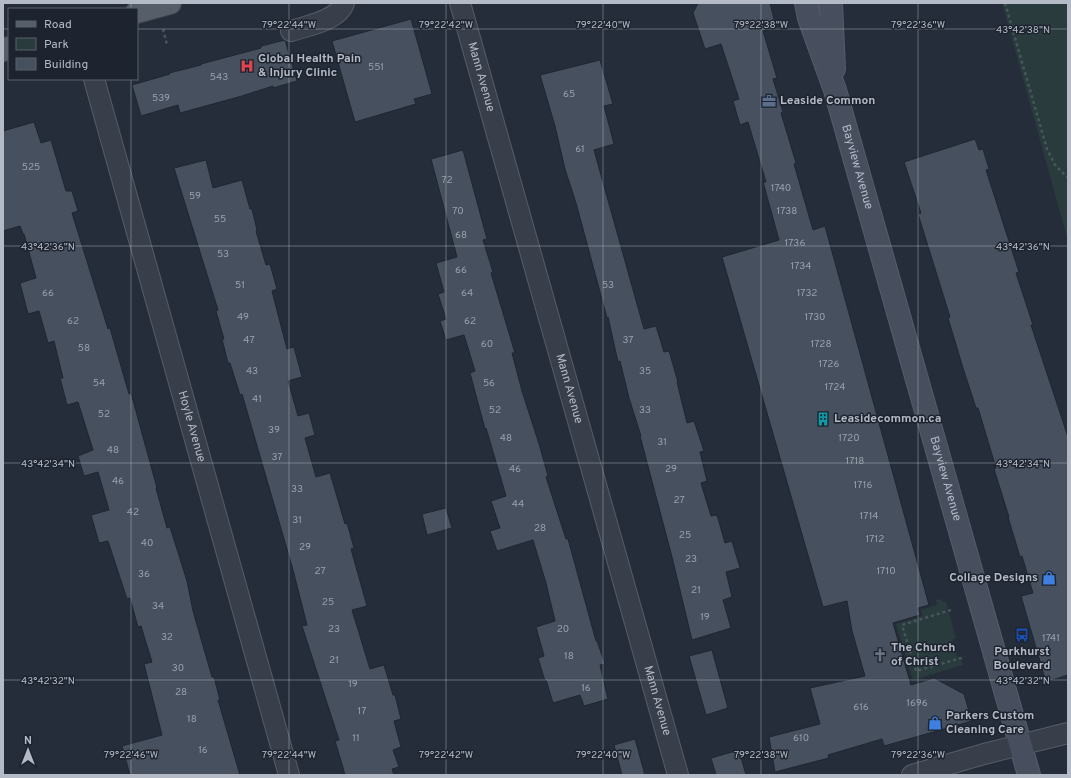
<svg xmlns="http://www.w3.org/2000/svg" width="1071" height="778" font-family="Overpass,sans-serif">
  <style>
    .green { fill: #2a3b3d }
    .building { fill: #46505e; stroke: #1f2631 }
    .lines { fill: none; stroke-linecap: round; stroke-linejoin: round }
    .street-casing { stroke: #565d68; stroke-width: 22 }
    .secondary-casing { stroke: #565d68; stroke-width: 24 }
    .primary-casing { stroke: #414853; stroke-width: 24 }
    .path { stroke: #46575a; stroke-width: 2.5; stroke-dasharray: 3 3; stroke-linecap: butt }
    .street { stroke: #383f4a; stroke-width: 20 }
    .secondary { stroke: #474e5d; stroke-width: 22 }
    .primary { stroke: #565e6a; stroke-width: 22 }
    .ticks { fill: none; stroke: #b4bac6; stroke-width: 1; stroke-opacity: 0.45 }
    .labels { text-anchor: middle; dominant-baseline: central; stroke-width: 3; stroke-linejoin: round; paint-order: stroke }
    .number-label { font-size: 10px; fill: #98a0ac }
    .poi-label { font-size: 12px; font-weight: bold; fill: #b4bac6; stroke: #1d242f; text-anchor: start }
    .street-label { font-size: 12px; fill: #b4bac6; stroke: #1d242f }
    .ticks-label { font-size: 10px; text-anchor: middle; fill: #b4bac6; stroke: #1d242f; stroke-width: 3; stroke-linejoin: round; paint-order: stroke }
  </style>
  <rect width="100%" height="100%" fill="#252d3a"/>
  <!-- green -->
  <g class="green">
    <polygon points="1002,3 1068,3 1068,241 1006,17"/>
    <polygon points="940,599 943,602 946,602 956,638 952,640 957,657 960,656 963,665 913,680 896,624 923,616 921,610 937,605 936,600"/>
  </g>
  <!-- building -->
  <g class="building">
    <polygon points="698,3 770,3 776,27 763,31 777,78 773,79 783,112 781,113 796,163 794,164 813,230 825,226 929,605 918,608 920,615 893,623 911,685 934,678 964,694 972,721 884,746 882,739 828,755 829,758 775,772 769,737 820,724 810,688 865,676 852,631 847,601 823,607 722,257 779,240 763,182 766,182 748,122 740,125 733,101 739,99 721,44 705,49 693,13"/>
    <polygon points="411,19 432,94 414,99 416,104 355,122 332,41"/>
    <polygon points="285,40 297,81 273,88 273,86 242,96 180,113 178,105 141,116 132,85 170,74 169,73 201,65 201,64 261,48 261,46"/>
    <polygon points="600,60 613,104 604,106 614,144 594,150 644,329 656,326 664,352 669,351 678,382 677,382 687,423 694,421 704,451 700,452 707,481 701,483 711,516 717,515 725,543 732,541 740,568 726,572 732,597 723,600 731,628 692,640 672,557 640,436 641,436 629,398 620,361 618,362 608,317 607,318 576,203 565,169 555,126 540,75"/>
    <polygon points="34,122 41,143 51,140 66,191 72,191 78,211 72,213 108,329 110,328 129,394 131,393 157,488 156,488 167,528 170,527 187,581 193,611 212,677 214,677 220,700 218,700 240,775 130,775 122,746 162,735 144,664 152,662 141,626 138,627 130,598 127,599 108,541 99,543 91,515 109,510 98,472 84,476 78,456 93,450 78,402 67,405 60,378 63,378 54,341 48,343 39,311 28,314 20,283 36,278 24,234 23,234 20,226 3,231 3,131"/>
    <polygon points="975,139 979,150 983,149 989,169 986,170 1019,272 1016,273 1033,325 1031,325 1068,437 1068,675 1046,682 1021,596 1033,593 1022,556 1020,557 1008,517 1009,517 994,469 996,468 978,408 976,408 963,368 948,318 950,317 918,214 921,213 904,162"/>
    <polygon points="463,150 487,239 483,240 493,272 491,273 515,353 512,353 522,391 540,447 548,476 546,477 566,539 568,539 596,641 597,641 605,664 600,665 608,699 584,706 580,695 553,703 546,680 545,681 538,658 544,656 536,627 555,621 546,583 533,540 497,551 490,531 500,528 491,501 506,496 486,428 485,429 470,373 475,371 464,335 446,340 440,321 446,319 438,294 444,292 436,263 457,257 431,159"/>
    <polygon points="206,160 213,188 242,180 250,209 252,209 257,230 256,231 266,265 270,264 277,289 272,291 287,349 294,347 302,377 288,381 298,416 309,413 315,435 305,438 316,477 330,473 345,524 347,523 354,548 351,549 367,606 352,610 370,669 384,665 393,695 395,695 401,719 394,721 401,747 393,750 399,767 392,769 394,775 345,775 342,764 335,741 339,740 302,626 307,625 293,570 242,394 240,395 230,363 228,363 222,339 224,339 216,311 218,310 174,168"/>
    <polygon points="446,508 452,528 427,535 422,514"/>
    <polygon points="712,650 728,708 706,715 689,656"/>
    <polygon points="635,739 645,775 622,775 614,745"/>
    <polygon points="739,750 746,775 716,775 711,758"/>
  </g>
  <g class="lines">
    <!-- street casing -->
    <g class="street-casing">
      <g id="street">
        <path id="s1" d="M460,3L678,775"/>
        <path d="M291,31C307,26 339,20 344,3"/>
        <path id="s2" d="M94,79L289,775"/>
        <polyline points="912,775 984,754 1068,733"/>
      </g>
    </g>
    <!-- secondary casing -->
    <g class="secondary-casing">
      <g id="secondary">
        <path id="s3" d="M806,3L809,18L835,90L1029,775"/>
        <polyline points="831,3 834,69"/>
      </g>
    </g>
    <!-- primary casing -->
    <g class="primary-casing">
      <g id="primary">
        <polyline points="137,12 170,3"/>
        <polyline points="3,50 9,48"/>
      </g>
    </g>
    <!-- path -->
    <g class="path">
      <polyline points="1005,3 1047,149 1055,165 1068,178"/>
      <polyline points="163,29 167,45"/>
      <polyline points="951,610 902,625 916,671 965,657"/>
    </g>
    <!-- street -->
    <use href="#street" class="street"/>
    <!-- secondary -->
    <use href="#secondary" class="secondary"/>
    <!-- primary -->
    <use href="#primary" class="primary"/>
  </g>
  <!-- ticks -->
  <path class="ticks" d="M131,3V9M289,3V775M446,3V775M603,3V775M761,3V775M918,3V775M3,29H9M137,29H1068M131,79V775M3,246H1068M3,463H1068M3,680H1068"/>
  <!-- icons -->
  <defs>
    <g id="hospital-bare" transform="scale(1.08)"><path d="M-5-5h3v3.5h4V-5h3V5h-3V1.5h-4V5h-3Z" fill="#e0444e" stroke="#1d242f" stroke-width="2.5" paint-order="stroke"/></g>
    <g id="office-bare" transform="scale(1.08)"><path d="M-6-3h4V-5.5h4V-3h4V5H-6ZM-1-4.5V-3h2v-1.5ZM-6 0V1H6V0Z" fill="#5c6f8a" stroke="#1d242f" stroke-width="2.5" paint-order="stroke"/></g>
    <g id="building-bare" transform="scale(1.08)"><path d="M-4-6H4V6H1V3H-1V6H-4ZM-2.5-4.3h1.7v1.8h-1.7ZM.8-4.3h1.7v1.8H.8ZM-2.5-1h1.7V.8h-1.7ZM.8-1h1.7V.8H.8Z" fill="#0f9aa8" stroke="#1d242f" stroke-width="2.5" paint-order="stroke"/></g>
    <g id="shop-bare" transform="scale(1.08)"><path d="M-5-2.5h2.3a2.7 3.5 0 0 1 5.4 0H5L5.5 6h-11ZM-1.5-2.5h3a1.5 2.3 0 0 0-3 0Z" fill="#3f7fe0" stroke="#1d242f" stroke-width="2.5" paint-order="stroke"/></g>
    <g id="bus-bare" transform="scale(1.08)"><path d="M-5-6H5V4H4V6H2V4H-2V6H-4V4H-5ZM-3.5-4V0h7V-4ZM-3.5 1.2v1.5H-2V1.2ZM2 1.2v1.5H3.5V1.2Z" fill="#1a4fb4" stroke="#1d242f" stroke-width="2.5" paint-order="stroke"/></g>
    <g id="church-bare" transform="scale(1.08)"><path d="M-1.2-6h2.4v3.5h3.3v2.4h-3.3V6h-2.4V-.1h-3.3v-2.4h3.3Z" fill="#6b7280" stroke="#1d242f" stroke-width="2.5" paint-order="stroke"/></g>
  </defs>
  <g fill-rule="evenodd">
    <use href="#hospital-bare" x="247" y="66"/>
    <use href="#office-bare" x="769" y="101"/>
    <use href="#building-bare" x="823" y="419"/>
    <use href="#shop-bare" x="1049" y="578"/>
    <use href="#bus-bare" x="1022" y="635"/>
    <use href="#church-bare" x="880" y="655"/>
    <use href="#shop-bare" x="935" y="723"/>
  </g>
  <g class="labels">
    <!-- number labels -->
    <g class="number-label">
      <text x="376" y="67">551</text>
      <text x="219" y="77">543</text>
      <text x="569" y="94">65</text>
      <text x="161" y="98">539</text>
      <text x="580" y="149">61</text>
      <text x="31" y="167">525</text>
      <text x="447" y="180">72</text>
      <text x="781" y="188">1740</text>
      <text x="195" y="196">59</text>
      <text x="458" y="211">70</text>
      <text x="787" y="211">1738</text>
      <text x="220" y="219">55</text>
      <text x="461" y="235">68</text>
      <text x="795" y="243">1736</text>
      <text x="223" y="254">53</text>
      <text x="801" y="266">1734</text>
      <text x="461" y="270">66</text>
      <text x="240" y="285">51</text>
      <text x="608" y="285">53</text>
      <text x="48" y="293">66</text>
      <text x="467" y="293">64</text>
      <text x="807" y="293">1732</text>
      <text x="243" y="317">49</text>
      <text x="815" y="317">1730</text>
      <text x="73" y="321">62</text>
      <text x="470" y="321">62</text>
      <text x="249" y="340">47</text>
      <text x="628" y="340">37</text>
      <text x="487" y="344">60</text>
      <text x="821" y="344">1728</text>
      <text x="84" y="348">58</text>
      <text x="829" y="364">1726</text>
      <text x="252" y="371">43</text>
      <text x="645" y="371">35</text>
      <text x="99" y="383">54</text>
      <text x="489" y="383">56</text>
      <text x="835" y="387">1724</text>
      <text x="257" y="399">41</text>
      <text x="495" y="410">52</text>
      <text x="645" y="410">33</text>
      <text x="104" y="414">52</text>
      <text x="274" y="430">39</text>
      <text x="506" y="438">48</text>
      <text x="849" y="438">1720</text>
      <text x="662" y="442">31</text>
      <text x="113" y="450">48</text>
      <text x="277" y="457">37</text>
      <text x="855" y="461">1718</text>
      <text x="515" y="469">46</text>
      <text x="671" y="469">29</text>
      <text x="118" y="481">46</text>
      <text x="863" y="485">1716</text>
      <text x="297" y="489">33</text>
      <text x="679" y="500">27</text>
      <text x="518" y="504">44</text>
      <text x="133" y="512">42</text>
      <text x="869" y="516">1714</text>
      <text x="297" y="520">31</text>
      <text x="540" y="528">28</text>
      <text x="685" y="535">25</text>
      <text x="875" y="539">1712</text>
      <text x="147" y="543">40</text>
      <text x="305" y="547">29</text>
      <text x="691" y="559">23</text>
      <text x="320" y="571">27</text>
      <text x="886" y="571">1710</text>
      <text x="144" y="574">36</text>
      <text x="696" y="590">21</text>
      <text x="328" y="602">25</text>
      <text x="158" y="606">34</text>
      <text x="705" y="617">19</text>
      <text x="334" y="629">23</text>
      <text x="563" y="629">20</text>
      <text x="167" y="637">32</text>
      <text x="1051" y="638">1741</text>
      <text x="569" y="656">18</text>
      <text x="334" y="660">21</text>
      <text x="178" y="668">30</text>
      <text x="353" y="684">19</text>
      <text x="586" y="688">16</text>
      <text x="181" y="692">28</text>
      <text x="917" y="703">1696</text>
      <text x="861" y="707">616</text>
      <text x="362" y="711">17</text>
      <text x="192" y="719">18</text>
      <text x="356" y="738">11</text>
      <text x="801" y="738">610</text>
      <text x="203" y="750">16</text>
    </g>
    <!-- poi labels -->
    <g class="poi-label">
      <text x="258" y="59">Global Health Pain<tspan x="258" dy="14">&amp; Injury Clinic</tspan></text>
      <text x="780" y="101">Leaside Common</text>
      <text x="834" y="419">Leasidecommon.ca</text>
      <text x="1038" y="578" text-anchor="end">Collage Designs</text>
      <text x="891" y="648">The Church<tspan x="891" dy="14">of Christ</tspan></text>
      <text x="1022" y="652" text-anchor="middle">Parkhurst<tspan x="1022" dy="14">Boulevard</tspan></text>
      <text x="946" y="716">Parkers Custom<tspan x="946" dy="14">Cleaning Care</tspan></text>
    </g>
    <!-- street labels -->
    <g class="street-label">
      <text stroke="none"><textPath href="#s1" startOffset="77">Mann Avenue</textPath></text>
      <text stroke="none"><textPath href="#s3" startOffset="172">Bayview Avenue</textPath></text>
      <text stroke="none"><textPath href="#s1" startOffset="401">Mann Avenue</textPath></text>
      <text stroke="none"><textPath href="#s2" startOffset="361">Hoyle Avenue</textPath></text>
      <text stroke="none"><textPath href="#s3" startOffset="496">Bayview Avenue</textPath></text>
      <text stroke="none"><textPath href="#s1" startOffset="725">Mann Avenue</textPath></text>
    </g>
  </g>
  <g class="ticks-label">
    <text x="289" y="28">79°22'44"W</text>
    <text x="446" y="28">79°22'42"W</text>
    <text x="603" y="28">79°22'40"W</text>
    <text x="761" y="28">79°22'38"W</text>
    <text x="918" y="28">79°22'36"W</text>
    <text x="1023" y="33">43°42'38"N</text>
    <text x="48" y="250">43°42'36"N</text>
    <text x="1023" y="250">43°42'36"N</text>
    <text x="48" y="467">43°42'34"N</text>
    <text x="1023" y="467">43°42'34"N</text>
    <text x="48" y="684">43°42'32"N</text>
    <text x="1023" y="684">43°42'32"N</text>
    <text x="131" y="758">79°22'46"W</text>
    <text x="289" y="758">79°22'44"W</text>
    <text x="446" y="758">79°22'42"W</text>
    <text x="603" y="758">79°22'40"W</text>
    <text x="761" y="758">79°22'38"W</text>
    <text x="918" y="758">79°22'36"W</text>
  </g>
  <!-- border -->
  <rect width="1071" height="778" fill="none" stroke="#b4bac6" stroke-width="8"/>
  <!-- legend -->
  <rect x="8" y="8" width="130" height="72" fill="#1d242f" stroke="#59606b"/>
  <rect x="16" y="21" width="20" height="6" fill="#565e6a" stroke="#59606b"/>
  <text x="44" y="28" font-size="12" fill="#b4bac6">Road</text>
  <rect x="16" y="38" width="20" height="12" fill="#2a3b3d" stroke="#59606b"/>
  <text x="44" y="48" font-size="12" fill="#b4bac6">Park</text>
  <rect x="16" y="58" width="20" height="12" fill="#46505e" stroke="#59606b"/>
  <text x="44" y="68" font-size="12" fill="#b4bac6">Building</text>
  <!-- north arrow -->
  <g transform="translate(28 750)" stroke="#1d242f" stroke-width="3" paint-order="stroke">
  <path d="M0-3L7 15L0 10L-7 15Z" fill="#b4bac6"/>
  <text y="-6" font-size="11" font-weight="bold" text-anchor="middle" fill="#b4bac6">N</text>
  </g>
</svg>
